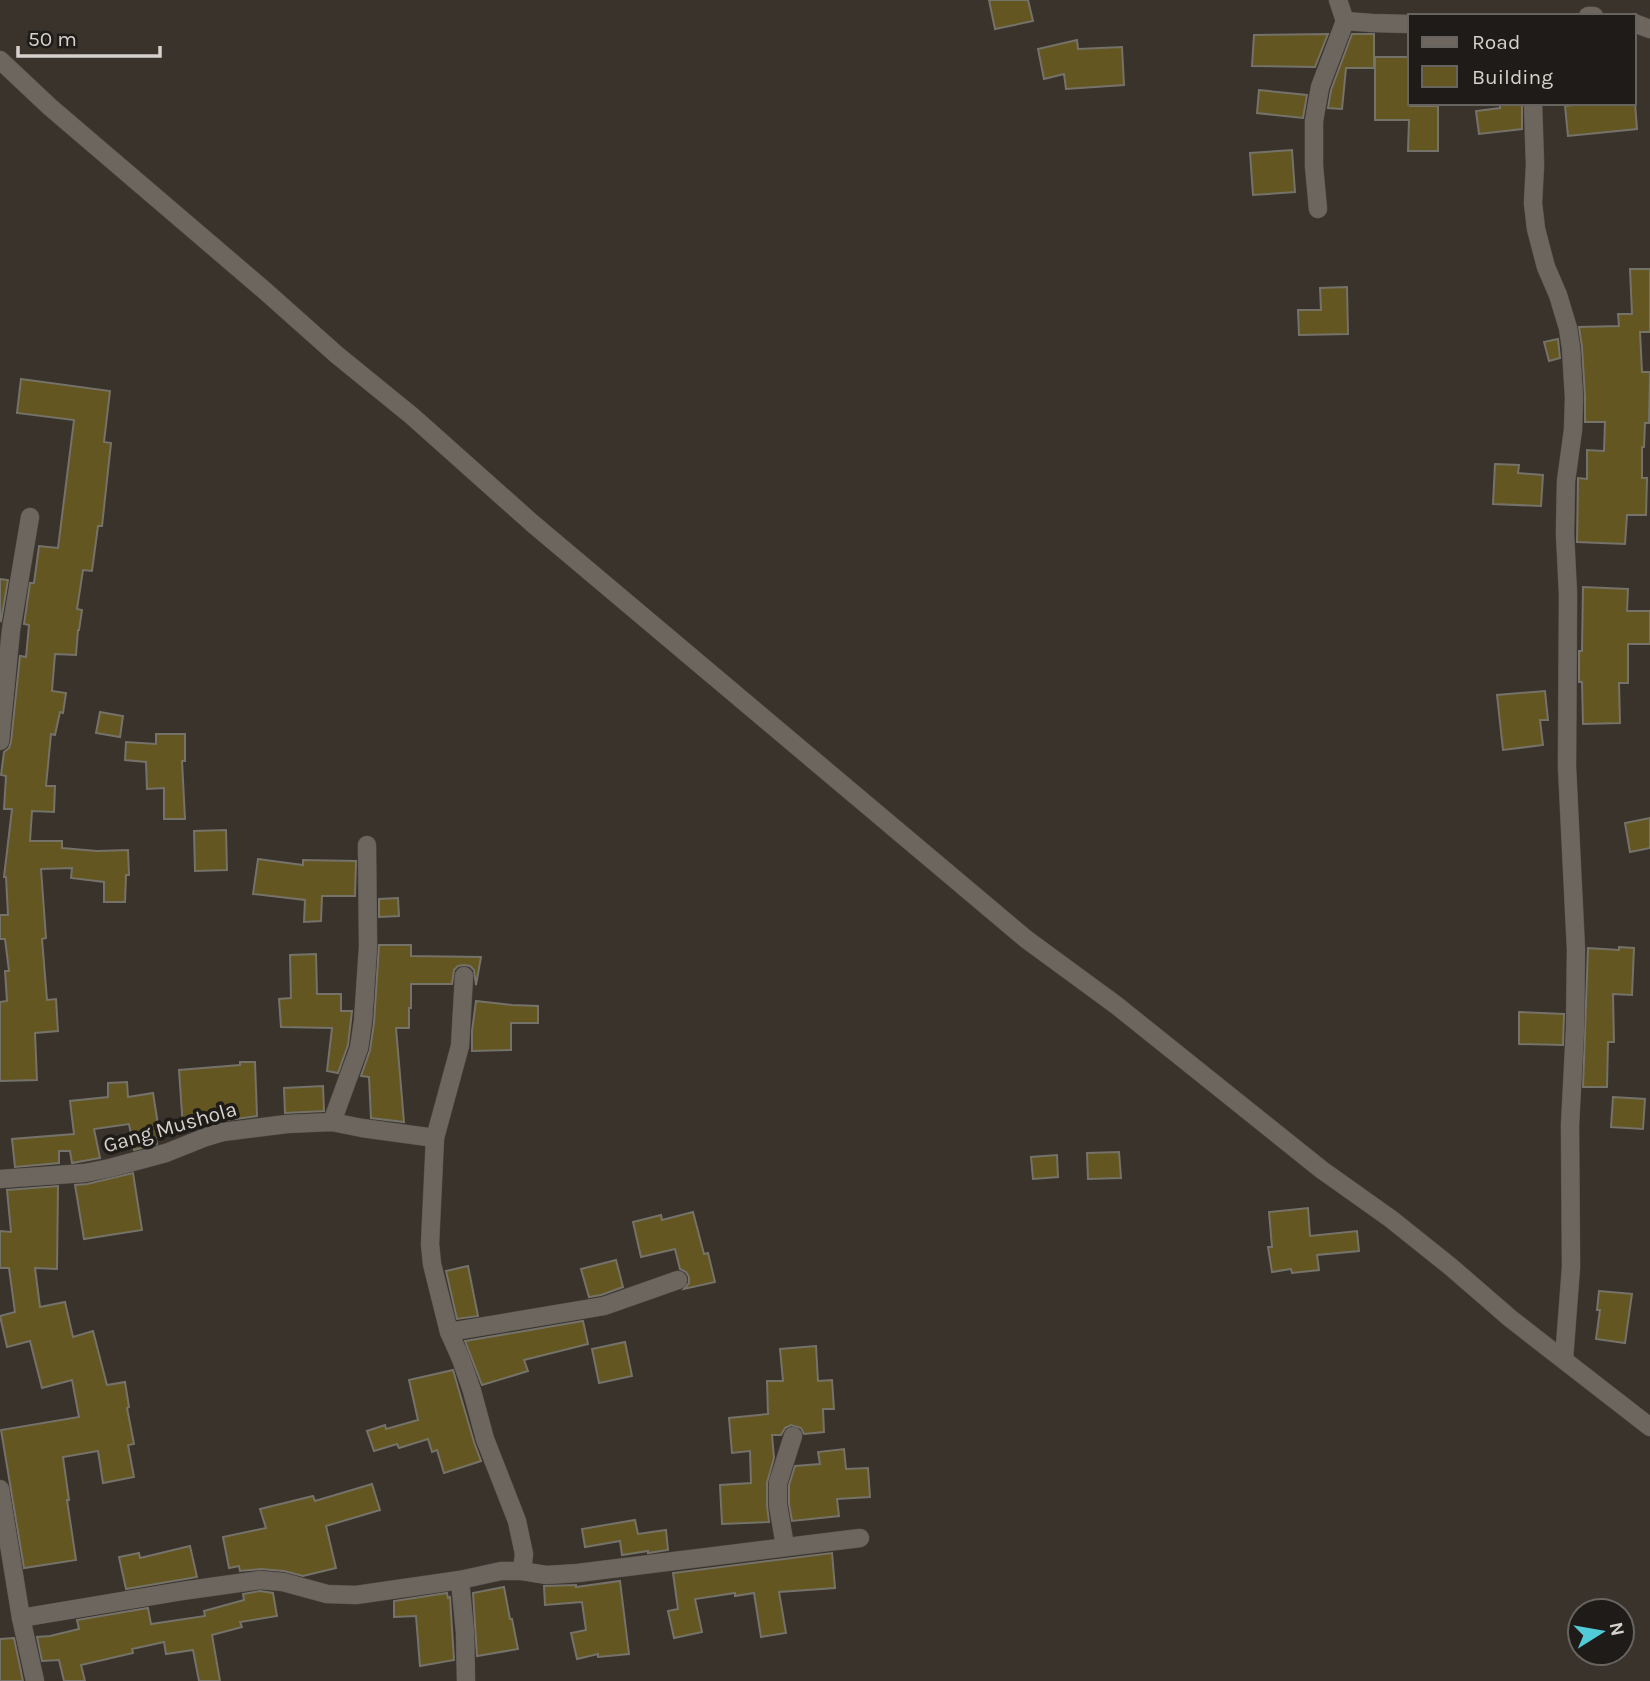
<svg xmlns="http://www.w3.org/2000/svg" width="1650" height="1681" font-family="Karla,sans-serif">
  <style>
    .building { fill: #635620; stroke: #747269; stroke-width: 2 }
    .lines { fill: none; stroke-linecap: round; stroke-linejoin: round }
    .minor-casing { stroke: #56514c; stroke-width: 19 }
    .minor { stroke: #6d665f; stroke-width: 18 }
    .labels { text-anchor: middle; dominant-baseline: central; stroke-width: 7; stroke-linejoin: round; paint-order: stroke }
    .street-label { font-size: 21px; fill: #d5d1cd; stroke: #1e1b18 }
  </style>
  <rect width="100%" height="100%" fill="#39332c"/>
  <!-- building -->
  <g class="building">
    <polygon points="989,0 1028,0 1033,21 995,29"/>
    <polygon points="1328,34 1315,67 1252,66 1254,35"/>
    <polygon points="1352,34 1374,34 1374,68 1346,68 1342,109 1328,108 1331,90"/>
    <polygon points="1077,40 1078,49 1122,47 1124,85 1066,89 1064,74 1044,79 1038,49"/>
    <polygon points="1375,57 1410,57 1410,106 1438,106 1438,151 1408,151 1409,120 1375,120"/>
    <polygon points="1259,90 1307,95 1303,118 1257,113"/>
    <polygon points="1500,103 1522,103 1522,129 1479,134 1476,111 1500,108"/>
    <polygon points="1593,103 1635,103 1637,129 1568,136 1565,106"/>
    <polygon points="1292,150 1295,192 1253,195 1250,153"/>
    <polygon points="1630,269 1650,269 1650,332 1640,332 1642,372 1650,372 1649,423 1645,423 1644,447 1642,447 1642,478 1647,478 1646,515 1627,515 1625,544 1577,542 1578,478 1587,479 1587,450 1604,451 1605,422 1585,422 1585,397 1582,347 1579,327 1619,326 1618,314 1632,314"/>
    <polygon points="1347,287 1348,334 1299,335 1298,310 1321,310 1320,288"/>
    <polygon points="1558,339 1560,358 1549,361 1544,342"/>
    <polygon points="21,379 110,391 104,442 111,443 102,526 98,526 92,571 83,570 77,609 82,610 79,630 78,630 76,655 55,654 52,691 66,693 63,713 60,712 55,735 51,734 46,786 55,786 54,812 32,811 30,841 62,841 62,848 97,851 128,850 129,875 126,875 125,902 104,902 104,882 71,878 72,868 41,869 46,938 42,939 47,1000 56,999 58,1031 35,1033 37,1080 0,1081 0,1002 7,1001 5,971 9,971 5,939 0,939 0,915 8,915 6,877 4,877 12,809 4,809 6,776 1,775 4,752 9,748 11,742 20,656 26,657 29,625 24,624 30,583 34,583 39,546 58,548 74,420 17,413"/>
    <polygon points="1495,464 1519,465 1518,473 1543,475 1541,506 1493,504"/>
    <polygon points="0,579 8,580 1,621 0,620"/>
    <polygon points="1583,587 1628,589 1627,611 1650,611 1650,644 1628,644 1628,683 1619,683 1620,723 1583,724 1582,682 1579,682 1579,651 1582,651"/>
    <polygon points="1545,691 1548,720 1540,720 1543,745 1503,750 1497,695"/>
    <polygon points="100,712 123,716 120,737 96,733"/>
    <polygon points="156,734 185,734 185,761 182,761 185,819 164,819 164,788 147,789 146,762 125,760 126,742 156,744"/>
    <polygon points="1650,818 1650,848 1630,852 1625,823"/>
    <polygon points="226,830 227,870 195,871 194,831"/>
    <polygon points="258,859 303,865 303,860 356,861 355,896 322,896 321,921 304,922 305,900 253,894"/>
    <polygon points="398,898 399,916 379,917 379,899"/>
    <polygon points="379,945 411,945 411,956 481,957 476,985 474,970 470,966 464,965 458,966 454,970 452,984 411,984 411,1008 409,1008 409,1028 396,1028 404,1122 371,1118 369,1077 361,1076 370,1050 374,1023"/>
    <polygon points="1619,947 1634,948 1632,995 1613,994 1614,1042 1608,1042 1607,1087 1583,1087 1588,948 1619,950"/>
    <polygon points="316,954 317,994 341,994 341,1011 352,1011 348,1045 338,1073 327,1071 332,1028 281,1027 279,999 291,998 290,955"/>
    <polygon points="476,1001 512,1005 538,1006 538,1023 511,1023 511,1050 472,1051 472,1031"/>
    <polygon points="1519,1012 1564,1014 1563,1045 1519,1044"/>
    <polygon points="240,1062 255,1062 257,1116 221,1121 197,1128 183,1128 179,1070 240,1065"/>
    <polygon points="127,1082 128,1097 153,1093 160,1137 156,1138 157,1144 134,1150 129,1124 94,1129 100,1158 72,1163 70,1151 59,1151 59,1163 15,1167 12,1139 74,1134 70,1101 108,1097 108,1083"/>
    <polygon points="323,1086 324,1111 285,1113 284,1088"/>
    <polygon points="1613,1097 1645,1099 1643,1129 1611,1127"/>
    <polygon points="1119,1152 1121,1178 1088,1179 1087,1153"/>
    <polygon points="1057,1155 1058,1177 1033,1179 1031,1157"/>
    <polygon points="133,1173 142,1230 84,1239 75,1185 87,1184"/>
    <polygon points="58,1186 57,1269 35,1268 40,1307 65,1302 73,1337 93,1331 107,1385 125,1382 129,1407 127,1408 134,1444 128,1445 134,1477 103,1483 98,1451 63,1457 69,1500 67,1500 76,1560 24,1568 1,1430 79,1417 72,1380 42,1388 30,1341 7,1347 0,1316 15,1312 9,1268 0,1268 0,1231 11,1232 7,1190"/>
    <polygon points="1308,1208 1310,1236 1357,1231 1359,1251 1317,1255 1319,1270 1292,1273 1291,1269 1272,1272 1268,1247 1272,1247 1269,1212"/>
    <polygon points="693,1212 704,1254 708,1253 715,1282 684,1289 689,1283 689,1277 686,1272 680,1269 675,1249 641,1257 633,1222 661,1215 662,1220"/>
    <polygon points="616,1260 623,1287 601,1295 589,1297 581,1269"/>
    <polygon points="468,1266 478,1316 457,1319 446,1271"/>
    <polygon points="1599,1291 1632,1294 1625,1343 1596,1339 1600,1310 1597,1310"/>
    <polygon points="583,1321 588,1344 524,1360 528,1371 482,1385 465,1341"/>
    <polygon points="625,1342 632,1376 599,1383 592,1349"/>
    <polygon points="816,1346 818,1381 832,1380 834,1409 823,1409 824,1432 804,1434 801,1428 791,1425 785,1428 781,1435 772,1435 774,1458 767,1483 767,1505 769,1522 722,1524 720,1485 751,1483 750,1451 732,1453 729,1418 768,1414 767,1381 783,1381 780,1349"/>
    <polygon points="453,1370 474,1442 481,1461 444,1473 437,1450 432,1452 428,1439 399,1448 397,1444 374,1451 367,1431 385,1425 386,1429 418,1420 409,1380"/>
    <polygon points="844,1449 846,1469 868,1468 870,1497 837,1499 839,1516 792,1521 789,1504 789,1485 795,1466 820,1464 818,1452"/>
    <polygon points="372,1484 380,1510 326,1526 336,1568 303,1576 284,1571 261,1569 240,1571 239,1566 229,1568 223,1537 266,1528 260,1509 313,1496 315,1501"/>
    <polygon points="635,1520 638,1534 666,1530 668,1550 648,1553 648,1551 622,1555 620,1541 585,1547 582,1529"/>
    <polygon points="190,1546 197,1577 126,1589 119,1557 139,1553 140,1558"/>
    <polygon points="832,1553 835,1588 779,1592 786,1633 761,1637 754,1593 735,1596 735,1593 695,1599 702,1632 674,1638 668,1611 678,1609 673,1573"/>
    <polygon points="620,1581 629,1654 598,1657 598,1654 577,1659 571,1633 586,1630 582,1602 545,1605 544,1586 576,1585 576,1587"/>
    <polygon points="504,1587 510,1619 512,1619 518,1649 477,1656 473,1593"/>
    <polygon points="260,1591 273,1593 277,1616 240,1622 242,1627 212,1635 220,1681 199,1681 193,1650 166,1654 164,1642 132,1649 133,1653 81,1665 85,1681 64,1681 59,1660 42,1661 37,1637 50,1636 79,1629 77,1620 148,1608 151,1624 205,1616 204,1611 244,1600 243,1594"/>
    <polygon points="447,1593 448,1598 450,1597 454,1660 420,1666 416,1616 394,1617 394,1601"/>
    <polygon points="14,1638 23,1681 0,1681 0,1639"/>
  </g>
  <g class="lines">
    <!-- minor casing -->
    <g class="minor-casing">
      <g id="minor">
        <polyline points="1338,0 1345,21 1372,23 1410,24"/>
        <polyline points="1588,16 1594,16"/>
        <polyline points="1634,23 1650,29"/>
        <polyline points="0,60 50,107 264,290 337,355 412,416 532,523 1026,939 1116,1005 1322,1170 1391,1219 1451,1267 1511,1319 1650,1427"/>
        <polyline points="1533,103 1535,165 1533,203 1536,229 1546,267 1558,295 1568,328 1571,348 1574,398 1573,430 1566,481 1565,534 1568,594 1567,767 1576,950 1575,1029 1570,1125 1571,1267 1564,1359"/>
        <polyline points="1318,209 1314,166 1314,121 1320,87 1345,21"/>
        <polyline points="0,741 11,630 30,517"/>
        <polyline points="464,976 460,1046 435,1138 430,1244 432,1264 449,1332 461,1359 472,1391 485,1439 517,1521 524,1554 522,1571"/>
        <polyline points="332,1122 359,1048 363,1021 368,947 367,845"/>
        <polyline points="0,1179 85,1173 110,1168 166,1153 206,1137 223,1132 287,1124 332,1122 362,1128 435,1138"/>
        <polyline points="449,1332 604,1306 678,1280"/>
        <polyline points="0,1489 21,1618 35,1681"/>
        <polyline points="785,1546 778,1505 778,1483 793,1436"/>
        <polyline points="460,1580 465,1633 466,1681"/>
        <polyline points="21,1618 182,1591 260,1580 283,1582 327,1594 356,1595 460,1580 501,1571 522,1571 546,1575 578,1573 860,1538"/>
      </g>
    </g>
    <!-- minor -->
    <use href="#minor" class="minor"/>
  </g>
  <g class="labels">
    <!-- street labels -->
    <g class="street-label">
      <text transform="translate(170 1127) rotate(-16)">Gang Mushola</text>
    </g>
  </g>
  <!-- legend -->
  <rect x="1408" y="14" width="228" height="91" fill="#1e1b18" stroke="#676460" stroke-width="2"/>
  <rect x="1422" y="37" width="35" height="10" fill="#6d665f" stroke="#676460" stroke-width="2"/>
  <text x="1472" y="49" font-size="21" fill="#d5d1cd">Road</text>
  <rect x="1422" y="66" width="35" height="21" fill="#635620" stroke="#676460" stroke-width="2"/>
  <text x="1472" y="84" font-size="21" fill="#d5d1cd">Building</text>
  <!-- north arrow -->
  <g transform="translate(1601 1632) rotate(79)"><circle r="33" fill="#1e1b18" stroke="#676460" stroke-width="2"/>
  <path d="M0-5L12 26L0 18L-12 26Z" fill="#52cbd8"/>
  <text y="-10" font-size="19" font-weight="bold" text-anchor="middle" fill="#d5d1cd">N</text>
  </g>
  <!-- scale -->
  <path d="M18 46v10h142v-10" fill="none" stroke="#d5d1cd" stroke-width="3.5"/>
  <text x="28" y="46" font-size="21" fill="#d5d1cd" stroke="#1e1b18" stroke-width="5" paint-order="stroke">50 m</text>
</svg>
